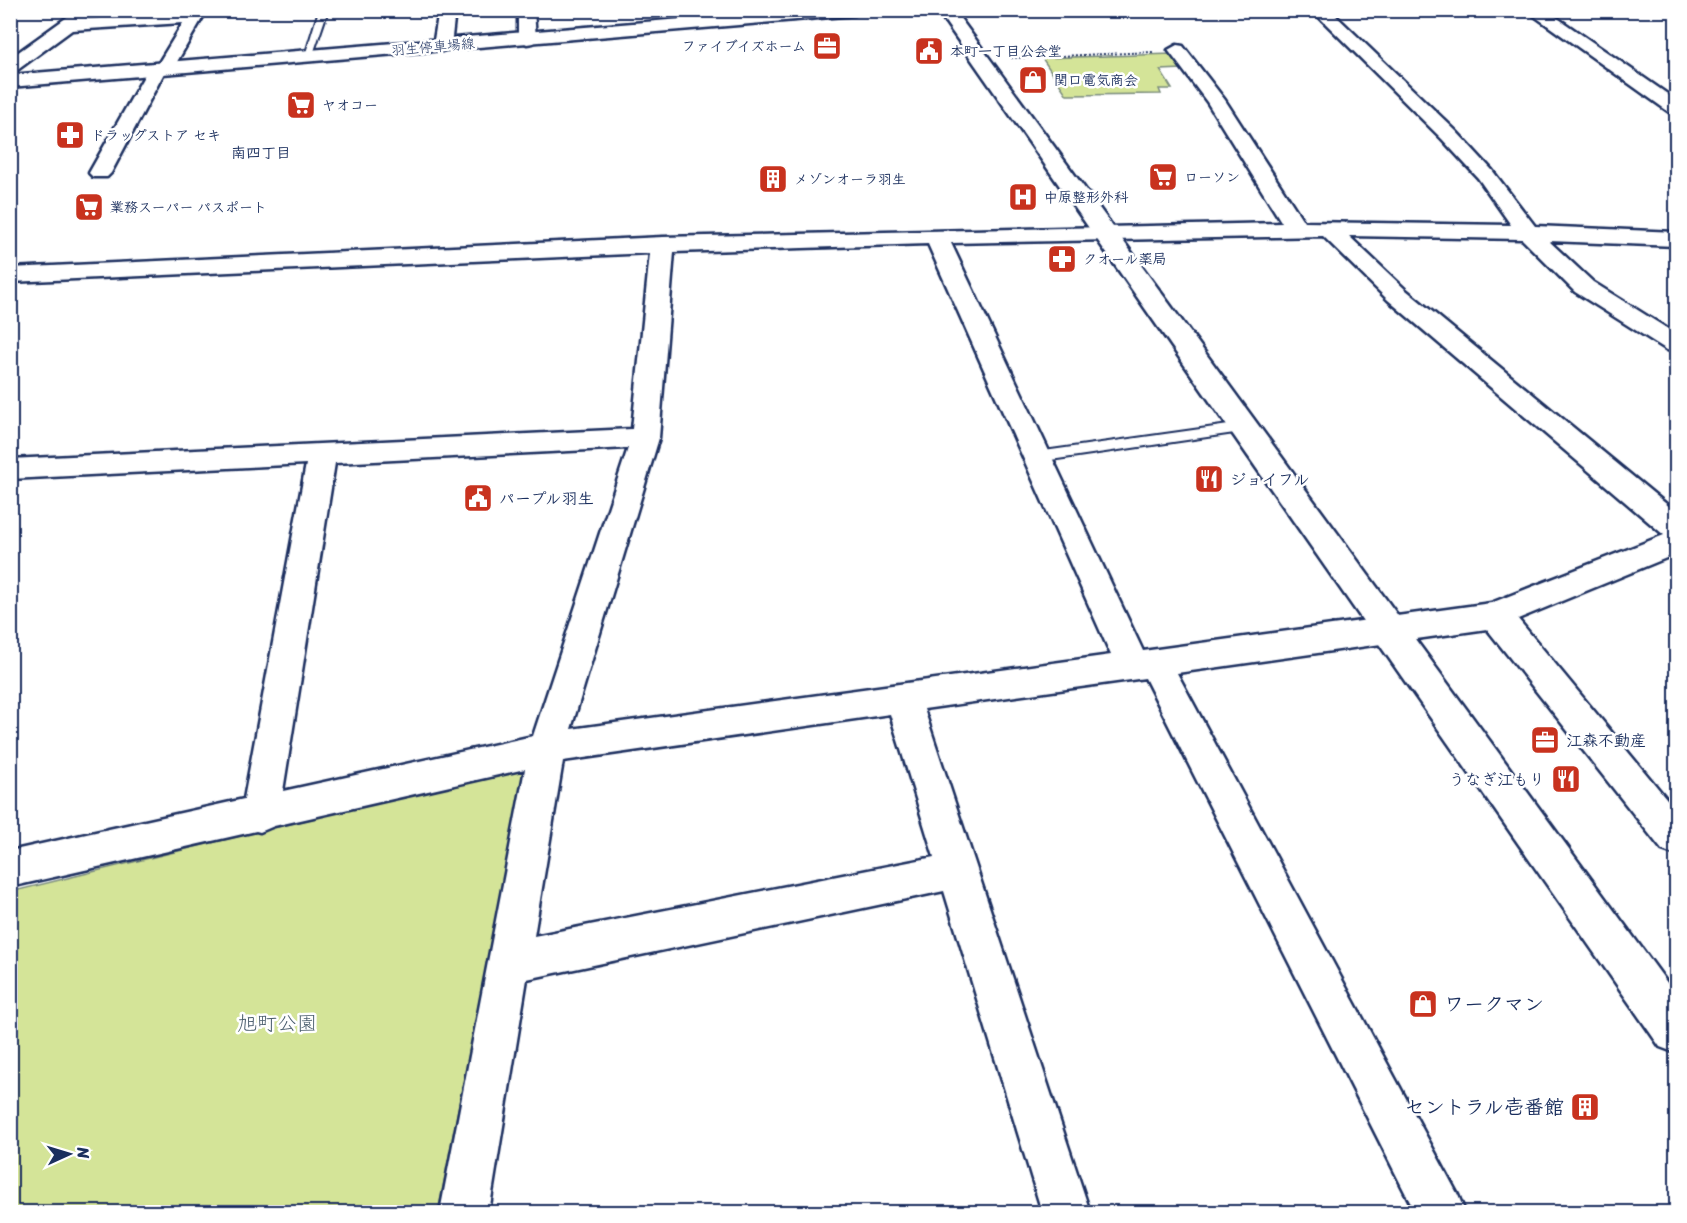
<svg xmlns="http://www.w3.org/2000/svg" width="1687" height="1223" font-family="Sriracha,'Klee One',sans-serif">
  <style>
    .green { fill: #d4e498; stroke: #788a7b; stroke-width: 1.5 }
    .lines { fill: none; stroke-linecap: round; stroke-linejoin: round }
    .service-casing { stroke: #1b2f5e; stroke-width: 4 }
    .minor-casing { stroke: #1b2f5e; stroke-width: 5 }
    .tertiary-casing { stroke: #1b2f5e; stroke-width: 5 }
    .secondary-casing { stroke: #1b2f5e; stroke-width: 5 }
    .path { stroke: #1b2f5e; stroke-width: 2; stroke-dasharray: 2 2; stroke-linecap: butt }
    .service { fill: #fff; fill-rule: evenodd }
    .minor { fill: #fff; fill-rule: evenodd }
    .tertiary { fill: #fff; fill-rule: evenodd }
    .secondary { fill: #fff; fill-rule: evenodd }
    .labels { text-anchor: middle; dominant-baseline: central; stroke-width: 5; stroke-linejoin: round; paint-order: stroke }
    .far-poi-label { font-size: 14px; font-weight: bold; fill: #1b2f5e; stroke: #fff; text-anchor: start }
    .far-street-label { font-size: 14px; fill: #1b2f5e; stroke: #fff }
    .far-neighbourhood-label { font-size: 15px; font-weight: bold; fill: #1b2f5e; stroke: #fff }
    .poi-label { font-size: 16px; font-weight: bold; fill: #1b2f5e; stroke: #fff; text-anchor: start }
    .near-poi-label { font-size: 20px; font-weight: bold; fill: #1b2f5e; stroke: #fff; text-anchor: start }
    .near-park-label { font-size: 20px; fill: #495c6c; stroke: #fff }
  </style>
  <rect width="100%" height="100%" fill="#fff"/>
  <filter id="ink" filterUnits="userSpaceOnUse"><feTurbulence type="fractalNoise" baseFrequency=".0167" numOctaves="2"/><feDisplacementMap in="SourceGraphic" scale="12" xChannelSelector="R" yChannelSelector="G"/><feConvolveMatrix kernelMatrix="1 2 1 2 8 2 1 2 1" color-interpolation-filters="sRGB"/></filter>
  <g filter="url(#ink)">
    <!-- green -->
    <g class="green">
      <polygon points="1173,54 1183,69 1160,70 1172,89 1159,89 1161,94 1067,95 1042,58"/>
      <polygon points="525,767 438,1212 11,1212 10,992 14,891"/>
    </g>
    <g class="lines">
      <!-- service casing -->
      <g class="service-casing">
        <g id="service">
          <polygon points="319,10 328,10 312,57 304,59"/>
          <polygon points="1243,423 1248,425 1251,428 1248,431 1037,462 1029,457 1037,452"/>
        </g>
      </g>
      <!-- minor casing -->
      <g class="minor-casing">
        <g id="minor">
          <polygon points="77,10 91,10 92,13 87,19 195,12 203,17 171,72 164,73 111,173 107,177 93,177 89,173 148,69 151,65 158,64 183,23 72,30 16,71 10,72 10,58"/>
          <polygon points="439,10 455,10 451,46 442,51 433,46"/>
          <polygon points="518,10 534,10 536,39 533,43 527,44 518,39"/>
          <path d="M1312,10H1330L1456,131L1492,170L1535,226L1676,232V246L1549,241L1593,282L1676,334V353L1667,350L1575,292L1522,239L1349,236L1406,290L1676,512V554L1518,619L1676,810V855L1662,850L1487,629L1177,673L1458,1195L1465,1212H1415L1145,678L924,709L1090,1212H1042L944,891L527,979L489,1212H440L525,769L274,826L260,832L256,831L10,887V851L244,799L306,464L10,479V459L632,429L650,253L10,282V268L663,237L1282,223L1207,102L1168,50L1177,45L1183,46L1225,100L1304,222L1511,225L1478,178L1442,139ZM1323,236L1388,300L1664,535L1491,603L1143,651L951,243ZM928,244L1111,655L571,729L659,438L674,252ZM628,448L533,736L283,791L335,463ZM890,714L934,857L534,936L563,761Z"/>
          <polygon points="1526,10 1546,10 1676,100 1676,114 1669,112"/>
        </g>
      </g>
      <!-- tertiary casing -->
      <g class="tertiary-casing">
        <polygon id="tertiary" points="937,10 954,10 1676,995 1676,1053 1660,1047"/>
      </g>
      <!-- secondary casing -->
      <g class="secondary-casing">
        <polygon id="secondary" points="789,10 863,10 855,15 10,87 10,75"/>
      </g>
      <!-- path -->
      <polyline class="path" points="1011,58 1153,52"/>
      <!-- service -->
      <use href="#service" class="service"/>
      <!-- minor -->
      <use href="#minor" class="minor"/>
      <!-- tertiary -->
      <use href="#tertiary" class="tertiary"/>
      <!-- secondary -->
      <use href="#secondary" class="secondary"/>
    </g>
  </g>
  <!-- icons -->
  <defs>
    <g id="office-square" transform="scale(1.5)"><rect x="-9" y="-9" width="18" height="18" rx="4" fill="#c8321e" stroke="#fff"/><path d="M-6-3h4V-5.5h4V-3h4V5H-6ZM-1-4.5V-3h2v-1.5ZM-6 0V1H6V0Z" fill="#fff"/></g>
    <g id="civic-square" transform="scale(1.5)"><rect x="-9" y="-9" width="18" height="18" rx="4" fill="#c8321e" stroke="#fff"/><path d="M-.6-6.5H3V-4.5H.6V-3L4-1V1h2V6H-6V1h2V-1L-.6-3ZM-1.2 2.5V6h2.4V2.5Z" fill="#fff"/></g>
    <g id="shop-square" transform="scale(1.5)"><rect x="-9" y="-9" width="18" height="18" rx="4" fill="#c8321e" stroke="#fff"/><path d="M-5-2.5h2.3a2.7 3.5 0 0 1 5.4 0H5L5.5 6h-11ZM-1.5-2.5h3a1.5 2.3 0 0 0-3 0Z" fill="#fff"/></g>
    <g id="supermarket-square" transform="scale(1.5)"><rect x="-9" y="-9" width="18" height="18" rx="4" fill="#c8321e" stroke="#fff"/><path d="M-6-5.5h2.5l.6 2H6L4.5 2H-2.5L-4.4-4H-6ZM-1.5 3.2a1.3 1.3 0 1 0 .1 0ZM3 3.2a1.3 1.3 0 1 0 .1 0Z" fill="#fff"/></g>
    <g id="pharmacy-square" transform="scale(1.5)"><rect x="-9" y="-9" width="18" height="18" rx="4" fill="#c8321e" stroke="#fff"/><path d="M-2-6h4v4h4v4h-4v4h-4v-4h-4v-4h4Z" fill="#fff"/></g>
    <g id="building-square" transform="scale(1.5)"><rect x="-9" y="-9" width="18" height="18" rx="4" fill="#c8321e" stroke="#fff"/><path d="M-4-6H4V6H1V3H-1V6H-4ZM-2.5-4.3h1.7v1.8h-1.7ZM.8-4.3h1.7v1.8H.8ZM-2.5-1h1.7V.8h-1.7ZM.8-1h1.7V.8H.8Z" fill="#fff"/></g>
    <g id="hospital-square" transform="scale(1.5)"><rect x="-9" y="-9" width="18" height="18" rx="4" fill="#c8321e" stroke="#fff"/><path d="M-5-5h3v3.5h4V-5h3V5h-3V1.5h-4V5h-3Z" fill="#fff"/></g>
    <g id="restaurant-square" transform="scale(1.5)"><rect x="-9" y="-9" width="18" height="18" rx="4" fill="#c8321e" stroke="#fff"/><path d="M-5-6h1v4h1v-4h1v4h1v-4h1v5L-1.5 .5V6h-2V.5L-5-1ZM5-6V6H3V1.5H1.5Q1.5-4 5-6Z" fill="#fff"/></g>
  </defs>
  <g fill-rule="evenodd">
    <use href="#office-square" x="827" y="46"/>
    <use href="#civic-square" x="929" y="51"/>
    <use href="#shop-square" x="1033" y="80"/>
    <use href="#supermarket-square" x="301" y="105"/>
    <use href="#pharmacy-square" x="70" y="135"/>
    <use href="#supermarket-square" x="1163" y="177"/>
    <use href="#building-square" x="773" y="179"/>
    <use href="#hospital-square" x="1023" y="197"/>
    <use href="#supermarket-square" x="89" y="207"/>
    <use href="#pharmacy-square" x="1062" y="259"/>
    <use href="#restaurant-square" x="1209" y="479"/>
    <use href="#civic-square" x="478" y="498"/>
    <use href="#office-square" x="1545" y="740"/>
    <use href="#restaurant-square" x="1566" y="779"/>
    <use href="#shop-square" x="1423" y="1004"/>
    <use href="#building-square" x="1585" y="1107"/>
  </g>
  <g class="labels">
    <!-- far-poi labels -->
    <g class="far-poi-label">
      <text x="806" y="46" text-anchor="end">ファイブイズホーム</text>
      <text x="950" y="51">本町一丁目公会堂</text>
      <text x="1054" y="80">関口電気商会</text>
      <text x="322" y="105">ヤオコー</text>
      <text x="91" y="135">ドラッグストア セキ</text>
      <text x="1184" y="177">ローソン</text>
      <text x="794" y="179">メゾンオーラ羽生</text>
      <text x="1044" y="197">中原整形外科</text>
      <text x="110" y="207">業務スーパー パスポート</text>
      <text x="1083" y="259">クオール薬局</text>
    </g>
    <!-- far-street labels -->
    <g class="far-street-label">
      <text transform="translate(433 47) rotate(-5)">羽生停車場線</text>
    </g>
    <!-- far-neighbourhood labels -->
    <g class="far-neighbourhood-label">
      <text x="261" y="153">南四丁目</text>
    </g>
    <!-- poi labels -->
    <g class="poi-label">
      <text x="1230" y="479">ジョイフル</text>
      <text x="499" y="498">パープル羽生</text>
      <text x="1566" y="740">江森不動産</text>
      <text x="1545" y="779" text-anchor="end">うなぎ江もり</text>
    </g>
    <!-- near-poi labels -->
    <g class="near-poi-label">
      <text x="1444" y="1004">ワークマン</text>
      <text x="1564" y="1107" text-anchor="end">セントラル壱番館</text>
    </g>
    <!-- near-park labels -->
    <g class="near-park-label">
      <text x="277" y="1023">旭町公園</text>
    </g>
  </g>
  <!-- margin -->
  <rect width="1687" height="1223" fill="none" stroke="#fff" stroke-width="36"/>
  <rect x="18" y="18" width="1651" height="1187" fill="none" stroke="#1b2f5e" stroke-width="2" filter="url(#ink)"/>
  <!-- north arrow -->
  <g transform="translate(69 1154) rotate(86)" stroke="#ffffff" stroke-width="4.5" paint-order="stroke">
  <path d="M0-4.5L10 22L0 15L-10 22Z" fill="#1b2f5e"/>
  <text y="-9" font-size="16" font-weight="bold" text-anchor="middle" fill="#1b2f5e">N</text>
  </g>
</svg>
